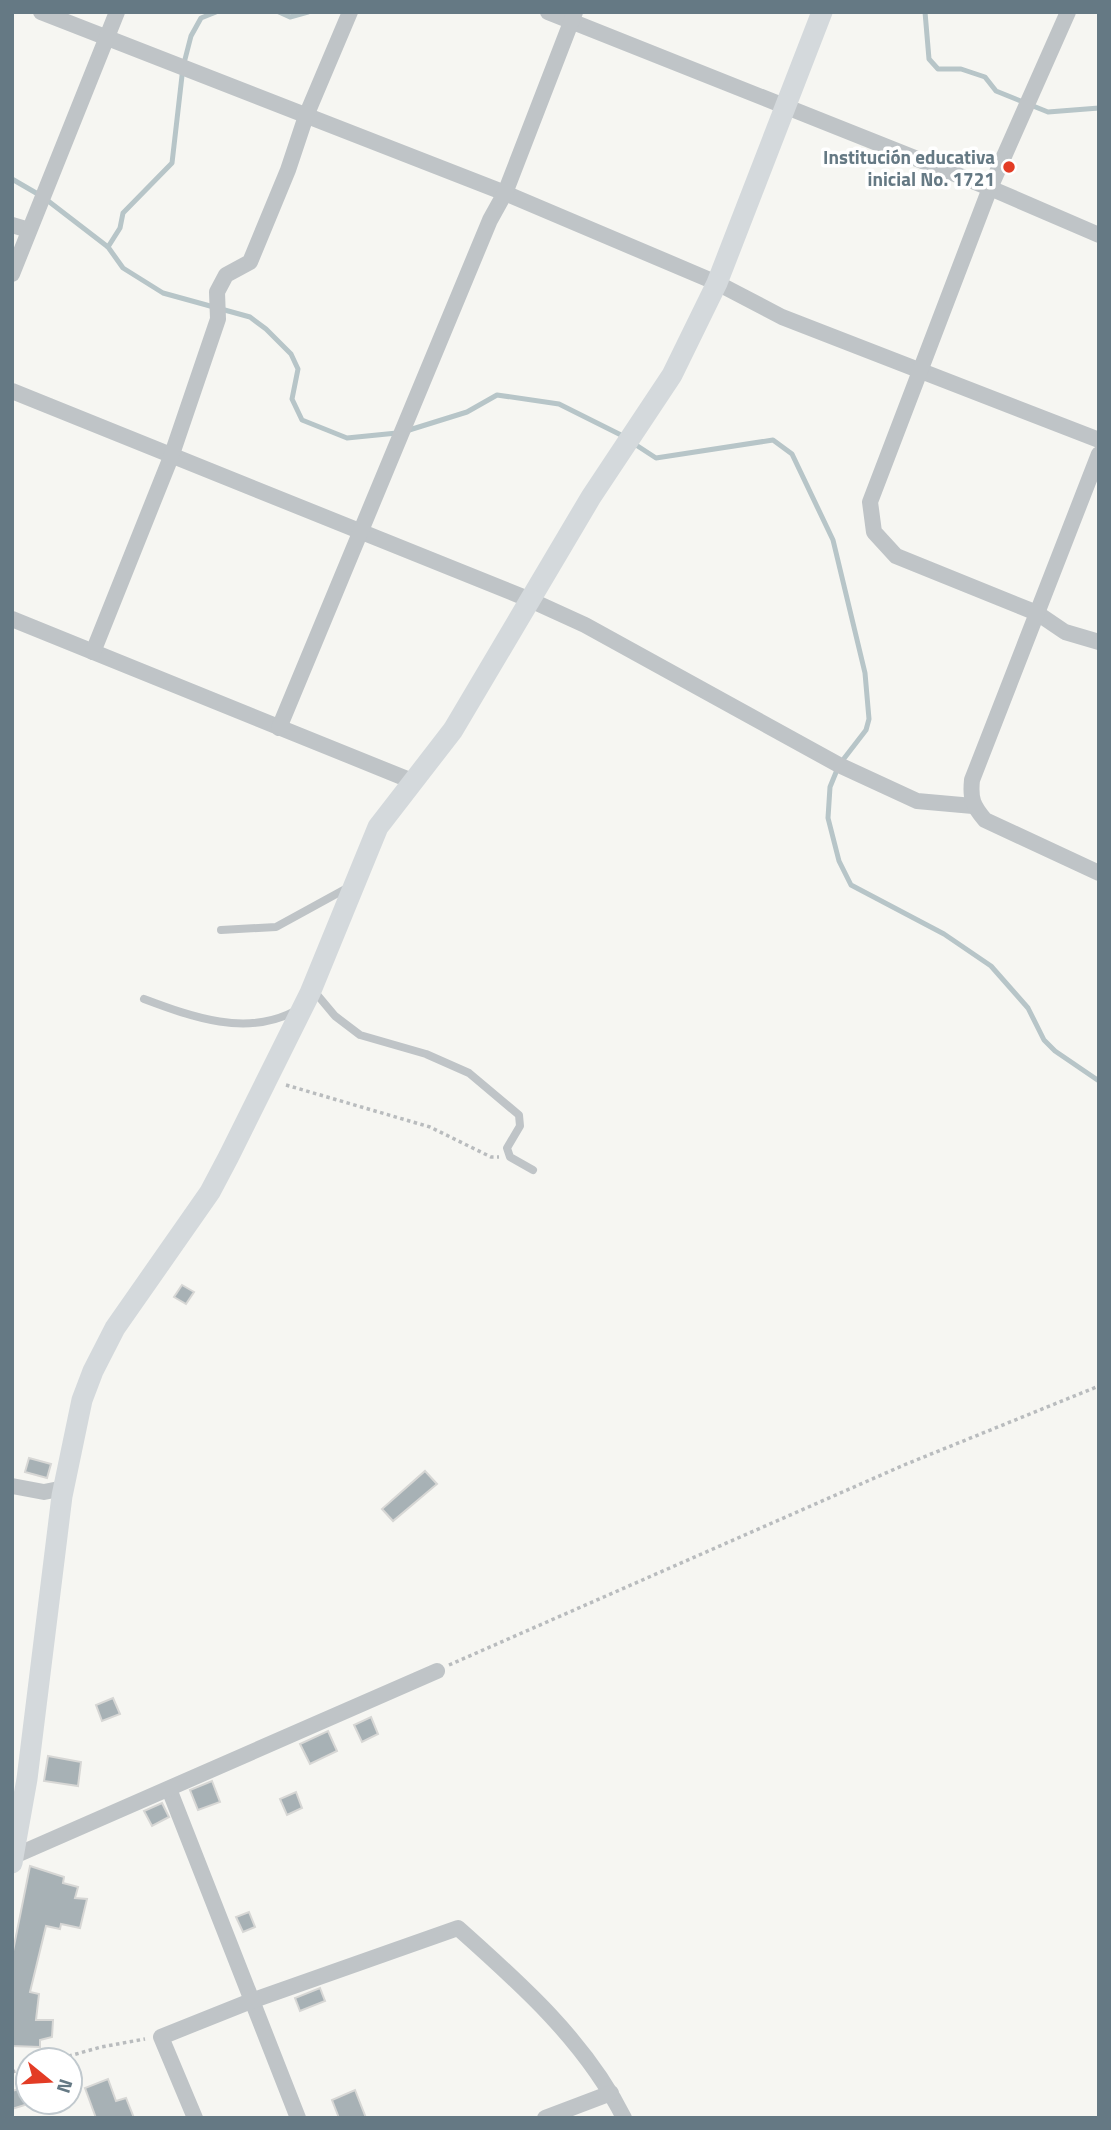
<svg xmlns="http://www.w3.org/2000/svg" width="1111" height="2130" font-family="'Titillium Web',sans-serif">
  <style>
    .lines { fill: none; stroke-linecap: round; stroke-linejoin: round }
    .stream { stroke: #b7c5c8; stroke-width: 5 }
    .building { fill: #a7b1b5; stroke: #d7d7d5; stroke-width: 2 }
    .path { stroke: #b9bcbe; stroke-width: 3.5; stroke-dasharray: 3.5 3.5; stroke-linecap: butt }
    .lane { stroke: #bfc4c7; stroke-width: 8 }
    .street { stroke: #bfc4c7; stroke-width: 16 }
    .secondary { stroke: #d4d9dc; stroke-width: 21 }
    .poi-dot { fill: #e33c25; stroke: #fff; stroke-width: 2.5 }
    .labels { text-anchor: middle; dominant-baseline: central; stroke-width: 7; stroke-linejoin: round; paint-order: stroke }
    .poi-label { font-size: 19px; font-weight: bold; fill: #657984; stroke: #fff; text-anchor: end }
  </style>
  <rect width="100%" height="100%" fill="#f6f6f2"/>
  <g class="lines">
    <!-- stream -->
    <g class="stream">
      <polyline points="279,12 290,17 308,12"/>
      <polyline points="925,12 929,59 938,69 961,69 985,77 996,91 1048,112 1099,108"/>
      <polyline points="12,179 43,197 108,247 123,268 163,293 250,317 266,329 291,354 298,369 292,399 302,420 347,438 397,433"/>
      <polyline points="108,247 120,228 123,213 172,163 183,67 191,36 201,18 216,12"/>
      <polyline points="406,431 467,412 497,395 559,404 625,437"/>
      <polyline points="633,443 656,458 773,440 792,454 833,540 865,673 869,719 866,730 839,765 830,787 828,818 839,861 851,885 944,934 991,966 1028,1008 1044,1040 1055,1051 1099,1081"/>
    </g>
  </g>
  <!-- building -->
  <g class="building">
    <polygon points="182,1285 194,1292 186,1304 174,1297"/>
    <polygon points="29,1458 51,1464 47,1478 25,1472"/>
    <polygon points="425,1471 437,1484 393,1521 382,1509"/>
    <polygon points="113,1698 120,1714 102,1721 96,1705"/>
    <polygon points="371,1717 378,1734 362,1742 354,1725"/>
    <polygon points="328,1731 337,1751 310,1764 300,1744"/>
    <polygon points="48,1756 81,1762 78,1786 44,1781"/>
    <polygon points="212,1781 220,1802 198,1810 190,1790"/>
    <polygon points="296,1792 302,1808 287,1815 280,1799"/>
    <polygon points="162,1803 169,1817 152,1826 144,1811"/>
    <polygon points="30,1866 64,1877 63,1883 78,1887 75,1898 87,1899 80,1928 61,1924 60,1929 46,1926 30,1992 39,1994 36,2020 53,2020 52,2037 40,2040 40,2047 12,2046 12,1956"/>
    <polygon points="249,1912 255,1927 243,1932 236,1917"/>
    <polygon points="320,1988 325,2001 300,2011 295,1998"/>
    <polygon points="108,2079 116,2101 126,2098 134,2118 96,2118 85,2088"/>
    <polygon points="28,2086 28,2104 12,2109 12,2091"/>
    <polygon points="355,2090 366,2118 339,2118 332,2100"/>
  </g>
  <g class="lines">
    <!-- path -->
    <g class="path">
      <polyline points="286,1085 430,1127 491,1157 499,1157"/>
      <polyline points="449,1665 904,1465 1099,1386"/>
      <polyline points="55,2060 101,2047 145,2039"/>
      <polyline points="12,2072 28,2068"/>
    </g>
    <!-- lane -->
    <g class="lane">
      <polyline points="221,930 276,927 349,887"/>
      <polyline points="314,991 335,1016 360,1035 426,1054 469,1073 519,1115 520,1126 507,1148 510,1157 533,1170"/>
      <path d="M144,999C192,1017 247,1037 295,1011"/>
    </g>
    <!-- street -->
    <g class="street">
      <polyline points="41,12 505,193 717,283 782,317 1099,440"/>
      <polyline points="548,12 990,188 1099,235"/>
      <polyline points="1068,12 990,188 870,502 874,532 896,556 1037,613 1065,632 1099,642"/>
      <polyline points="12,225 29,230"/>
      <polyline points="12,274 117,12"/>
      <polyline points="12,391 528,599 585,625 839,765 917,801 973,806"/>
      <path d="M1099,454L972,780C970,799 973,806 985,820L1099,873"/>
      <polyline points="12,619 412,781"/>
      <polyline points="93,652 171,457 218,319 217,292 226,275 250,262 288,170 306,116 350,12"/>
      <polyline points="279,728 490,220 505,193 575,12"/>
      <polyline points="12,1486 44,1492 64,1488"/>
      <polyline points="169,1789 298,2118"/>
      <polyline points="12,1857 437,1671"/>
      <path d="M195,2118L161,2037L251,2001L458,1928C521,1984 586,2042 624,2118"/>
      <polyline points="545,2118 611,2093"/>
    </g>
    <!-- secondary -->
    <polyline class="secondary" points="12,1863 27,1779 62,1496 82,1400 93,1371 115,1328 210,1192 229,1156 310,993 378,827 453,730 591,497 672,375 717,283 822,12"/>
  </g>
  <!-- markers -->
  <circle class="poi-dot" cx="1009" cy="167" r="7"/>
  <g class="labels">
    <!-- poi labels -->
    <g class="poi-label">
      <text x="995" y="156">Institución educativa<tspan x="995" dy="22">inicial No. 1721</tspan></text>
    </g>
  </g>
  <!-- border -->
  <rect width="1111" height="2130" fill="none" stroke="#657984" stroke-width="28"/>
  <!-- north arrow -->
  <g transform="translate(49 2081) rotate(108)"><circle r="33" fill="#ffffff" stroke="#c1c9ce" stroke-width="2"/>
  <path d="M0-5L12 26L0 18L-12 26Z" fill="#e33c25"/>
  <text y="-10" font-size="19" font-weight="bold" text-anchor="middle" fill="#657984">N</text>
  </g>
</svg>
